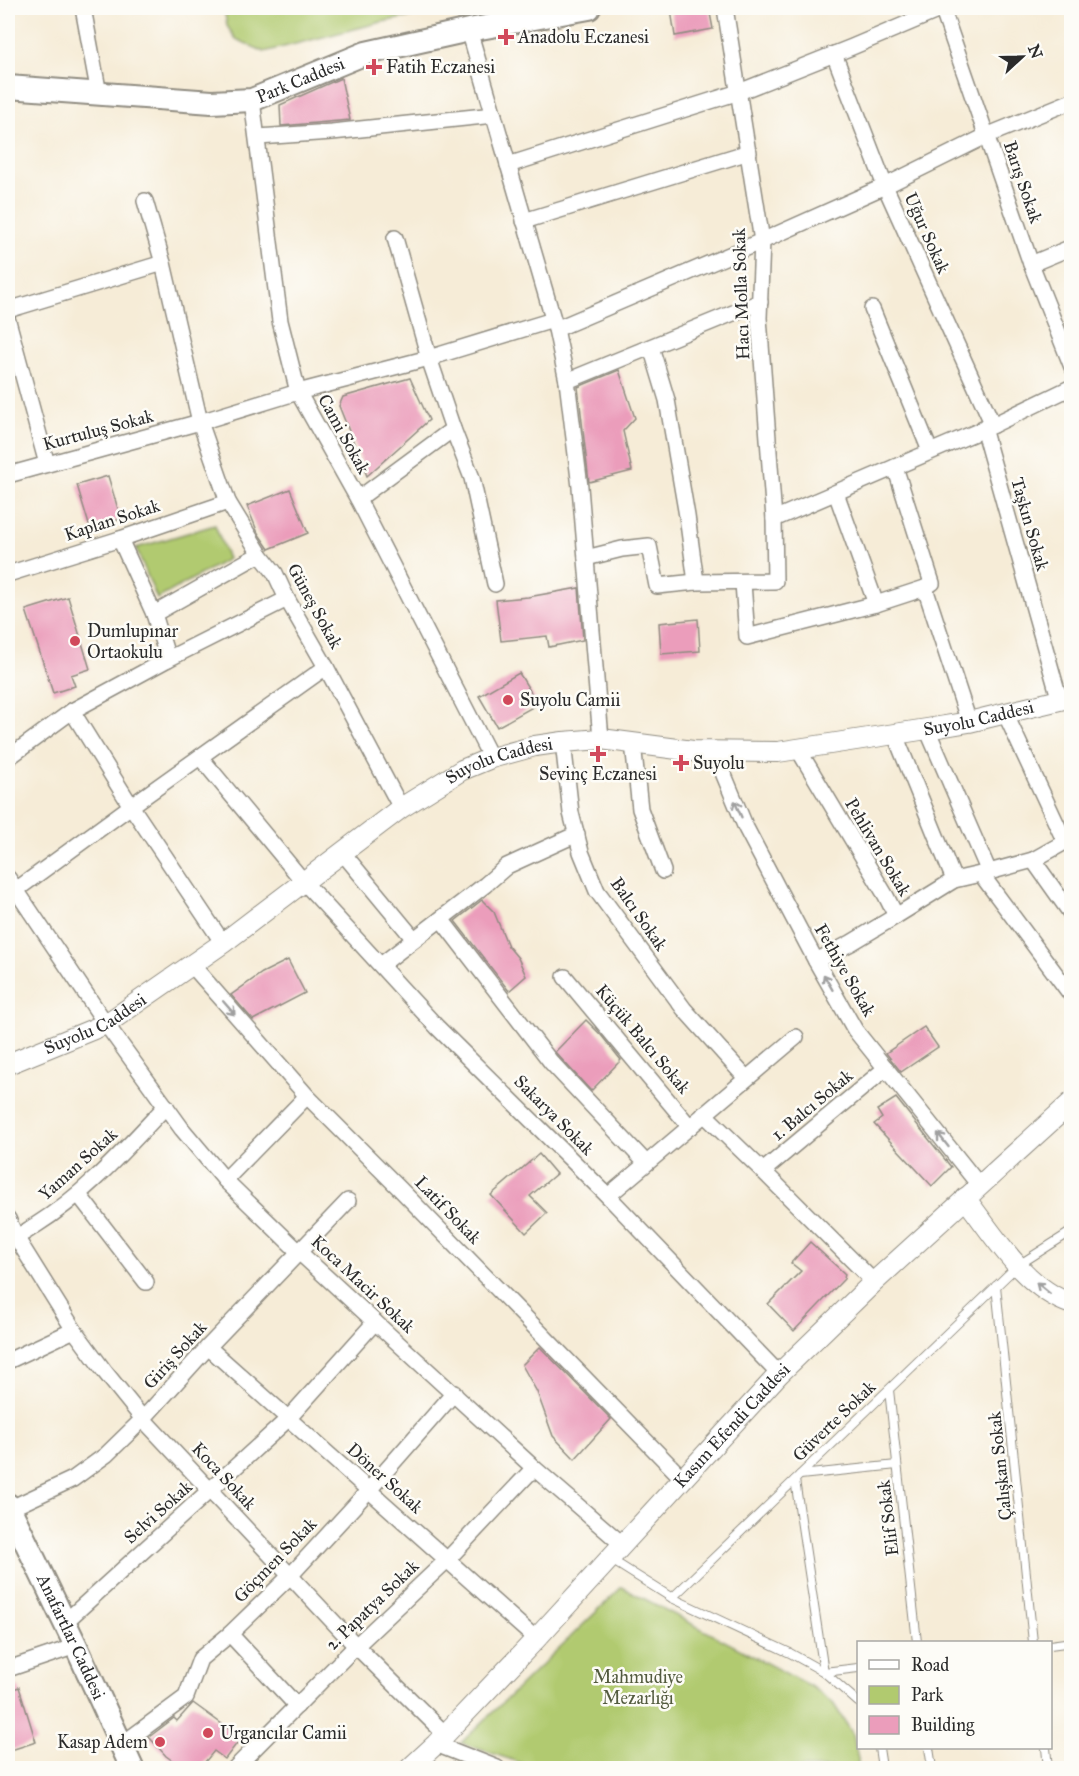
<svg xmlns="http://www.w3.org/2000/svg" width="1079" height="1776" font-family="'IM FELL Great Primer',serif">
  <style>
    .green { fill: #b1ca6f; stroke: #6e7a4d; stroke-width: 1.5 }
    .building { fill: #eb9dbb }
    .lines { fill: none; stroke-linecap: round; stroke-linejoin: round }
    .service-casing { stroke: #908c81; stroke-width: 10 }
    .minor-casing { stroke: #908c81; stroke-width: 18 }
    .tertiary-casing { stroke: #908c81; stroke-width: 22 }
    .secondary-casing { stroke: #908c81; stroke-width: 26 }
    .service { stroke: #fff; stroke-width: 8 }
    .minor { stroke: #fff; stroke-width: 15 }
    .tertiary { stroke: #fff; stroke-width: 20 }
    .secondary { stroke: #fff; stroke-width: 22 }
    .oneway { stroke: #a0a0a0 }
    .poi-dot { fill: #d1495b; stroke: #fdfcf7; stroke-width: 2 }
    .labels { text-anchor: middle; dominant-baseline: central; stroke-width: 5; stroke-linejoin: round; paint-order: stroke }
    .poi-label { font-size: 18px; fill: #2b2b2b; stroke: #fdfcf7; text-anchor: start }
    .street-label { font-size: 18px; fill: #2b2b2b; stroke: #fdfcf7 }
    .park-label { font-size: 18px; fill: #535b3f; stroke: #fdfcf7 }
  </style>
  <rect width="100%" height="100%" fill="#fdfcf7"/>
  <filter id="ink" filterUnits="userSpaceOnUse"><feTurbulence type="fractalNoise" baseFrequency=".0167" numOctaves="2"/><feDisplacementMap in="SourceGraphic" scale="12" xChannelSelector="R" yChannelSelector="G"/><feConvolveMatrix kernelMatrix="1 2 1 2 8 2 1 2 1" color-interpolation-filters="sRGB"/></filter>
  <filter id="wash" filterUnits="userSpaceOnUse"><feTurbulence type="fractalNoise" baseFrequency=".008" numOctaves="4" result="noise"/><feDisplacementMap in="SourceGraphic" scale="24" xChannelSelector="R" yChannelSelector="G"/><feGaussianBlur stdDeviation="1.35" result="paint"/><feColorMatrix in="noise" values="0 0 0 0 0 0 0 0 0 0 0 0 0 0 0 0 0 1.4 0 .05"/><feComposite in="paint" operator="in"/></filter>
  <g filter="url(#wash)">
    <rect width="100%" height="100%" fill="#f6ecd7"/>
    <!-- green -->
    <g class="green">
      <polygon points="224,8 457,8 382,22 264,52 236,39 227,26"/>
      <polygon points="215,525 228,559 157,599 136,548"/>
      <polygon points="622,1587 810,1686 833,1703 853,1734 858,1759 858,1768 536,1768 461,1743"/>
    </g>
    <g id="blocks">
      <!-- building -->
      <g class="building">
        <polygon points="685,8 709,8 713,29 675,36 671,10"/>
        <polygon points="341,78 350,120 281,126 280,105"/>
        <polygon points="619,370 635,418 623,431 632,471 589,482 578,387"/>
        <polygon points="410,378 429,420 367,476 339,406 343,397"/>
        <polygon points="108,476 121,519 90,528 77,485"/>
        <polygon points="290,489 308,533 269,549 258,533 247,506"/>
        <polygon points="579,588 583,640 549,647 547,636 501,641 496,600 528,597"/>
        <polygon points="68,597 90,669 71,675 75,686 53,693 26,610"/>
        <polygon points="698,619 700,651 661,654 659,623"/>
        <polygon points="519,673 538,704 497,727 479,696"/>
        <polygon points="482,900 494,912 508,946 518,958 526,976 509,991 455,921"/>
        <polygon points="288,960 305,993 253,1020 231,995 262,973"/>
        <polygon points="586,1020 601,1035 621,1060 591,1091 555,1052"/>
        <polygon points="924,1027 938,1047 901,1072 886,1053"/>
        <polygon points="896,1098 951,1167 932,1186 874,1124 882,1118 877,1110"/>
        <polygon points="539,1154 556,1174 530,1196 547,1213 526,1233 491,1195"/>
        <polygon points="810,1242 845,1274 844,1279 794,1331 768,1304 801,1271 791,1263"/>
        <polygon points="540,1347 611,1419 575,1459 553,1436 537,1392 522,1365"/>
        <polygon points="19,1687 36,1742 8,1751 8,1691"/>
        <polygon points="193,1703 241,1738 225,1759 214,1751 200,1768 183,1768 166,1756 149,1737 174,1718 177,1721"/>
      </g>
    </g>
  </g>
  <g filter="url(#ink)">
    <use href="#blocks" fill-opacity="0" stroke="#908c81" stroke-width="1.5"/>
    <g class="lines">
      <!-- service casing -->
      <g class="service-casing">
        <g id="service">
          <polyline points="996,1286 1033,1642"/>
          <polyline points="889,1390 917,1642"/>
          <polyline points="800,1475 897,1465"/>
          <polyline points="795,1480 824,1672 858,1702"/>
          <polyline points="610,1559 672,1598 790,1653 824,1672 858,1668"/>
          <polyline points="672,1598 1017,1266 1072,1231"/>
          <polyline points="1050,1645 1072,1642"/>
          <polyline points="879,1748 881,1761 880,1768"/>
          <polyline points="929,1748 932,1768"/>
          <polyline points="1046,1748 1048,1768"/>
        </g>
      </g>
      <!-- minor casing -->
      <g class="minor-casing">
        <g id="minor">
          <polyline points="83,8 99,94"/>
          <polyline points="942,8 1031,264 1072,367"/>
          <polyline points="469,30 556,329 567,381 580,487 601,739"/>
          <polyline points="834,54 885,186 993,425"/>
          <polyline points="252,100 280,321 298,392 358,499 491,758"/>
          <polyline points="258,137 332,132 494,115"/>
          <polyline points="508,165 739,92 852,47 944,8"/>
          <polyline points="145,201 163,263 200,422 228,502 260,554 275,573 287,599 326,667 401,808"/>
          <polyline points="524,221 749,152"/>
          <polyline points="395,238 429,358 453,429 472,478 495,584"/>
          <polyline points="1031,264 1072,247"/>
          <polyline points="872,309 930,451"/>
          <polyline points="8,310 163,263"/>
          <polyline points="8,321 47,464"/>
          <polyline points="556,329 762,241 885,186 986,136 1072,101"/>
          <polyline points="651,347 667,400 687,516 696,582"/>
          <polyline points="567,381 760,302"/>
          <polyline points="983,428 1060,701"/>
          <polyline points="8,475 200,422 298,392 429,358 553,320"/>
          <polyline points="836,493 876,604"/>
          <polyline points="358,499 453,429"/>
          <polyline points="774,519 993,425 1072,387"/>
          <polyline points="120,539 154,614 168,659"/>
          <polyline points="586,558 622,549 649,546 657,586 696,582 775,581 774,519 759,318 762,241 725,8"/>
          <polyline points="8,574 120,539 228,502"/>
          <polyline points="743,583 747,637 876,604 925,588 932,583 895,467"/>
          <polyline points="925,588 969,722"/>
          <polyline points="154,614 260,554"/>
          <polyline points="72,711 131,806 223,943"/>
          <polyline points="1005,713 1065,842 1033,860 1072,915"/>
          <polyline points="927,729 989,872"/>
          <polyline points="895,735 954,880"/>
          <polyline points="563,742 571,813 581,852 597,891 684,1009 746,1078"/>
          <polyline points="633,743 640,809 663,871"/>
          <polyline points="798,749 886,896 896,916 851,943 816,961"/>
          <polyline points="714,751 746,828 816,961 855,1030 979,1185"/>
          <polyline points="200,757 303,881 437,1027 608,1196 779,1374"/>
          <polyline points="8,758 72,711 168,659 287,599"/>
          <polyline points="342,852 414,939"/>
          <polyline points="981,874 1072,996"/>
          <polyline points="8,878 106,1024 182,1129 225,1180 299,1252 375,1322 534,1468 623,1545"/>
          <polyline points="16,890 131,806 326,667"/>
          <polyline points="896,916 954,880 989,872 1033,860"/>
          <polyline points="441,919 551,1062 646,1163"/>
          <polyline points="191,964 307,1096 400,1189 683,1479"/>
          <polyline points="381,965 485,885 507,866 577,834"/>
          <polyline points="565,977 690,1127"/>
          <polyline points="704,1114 763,1171 874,1282"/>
          <polyline points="763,1171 886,1068"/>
          <polyline points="225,1180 307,1096"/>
          <polyline points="79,1195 146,1282"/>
          <polyline points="608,1196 796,1037"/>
          <polyline points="8,1219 16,1237 74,1330 105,1372 143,1419 356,1646 446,1735"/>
          <path d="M8,1236C20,1238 26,1231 36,1225C87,1193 125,1149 166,1106"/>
          <polyline points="208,1347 536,1639"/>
          <polyline points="8,1361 74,1330"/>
          <polyline points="9,1509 73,1479 106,1455 143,1419 208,1347 348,1201"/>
          <polyline points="64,1623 288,1419 375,1322"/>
          <polyline points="230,1634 297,1706"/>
          <polyline points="8,1669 76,1646"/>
          <polyline points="436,1744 497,1768"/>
          <polyline points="121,1745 186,1697 200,1659 230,1634 290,1576 369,1490 454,1393"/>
          <polyline points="235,1768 356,1646 447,1560 534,1468"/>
        </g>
      </g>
      <!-- tertiary casing -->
      <g class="tertiary-casing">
        <g id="tertiary">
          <path id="s1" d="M8,1064L106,1024L223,943L401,808L462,770L491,758L535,746L563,742L601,739L693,751L778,752L927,729L969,722L1072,697"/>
          <path d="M965,1198C994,1235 1025,1289 1072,1304"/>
          <path id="s2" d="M410,1768L436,1744L536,1639L779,1374L874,1282L1072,1102"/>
        </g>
      </g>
      <!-- secondary casing -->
      <g class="secondary-casing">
        <g id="secondary">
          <path id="s3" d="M8,87L212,102L252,100L366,53L469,30L589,8"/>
          <path id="s4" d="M8,1505L76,1646L132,1768"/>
        </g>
      </g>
      <!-- service -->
      <use href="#service" class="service"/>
      <!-- minor -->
      <use href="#minor" class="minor"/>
      <!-- tertiary -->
      <use href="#tertiary" class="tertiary"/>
      <!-- secondary -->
      <use href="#secondary" class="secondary"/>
    </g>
    <!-- one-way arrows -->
    <defs><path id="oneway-shaft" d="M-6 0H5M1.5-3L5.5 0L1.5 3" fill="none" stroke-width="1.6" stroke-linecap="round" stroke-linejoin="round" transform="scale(1.5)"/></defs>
    <g class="oneway">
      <use href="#oneway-shaft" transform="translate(738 809) rotate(-113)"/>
      <use href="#oneway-shaft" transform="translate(828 982) rotate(-120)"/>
      <use href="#oneway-shaft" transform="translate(229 1008) rotate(49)"/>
      <use href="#oneway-shaft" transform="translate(943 1140) rotate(-128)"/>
      <use href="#oneway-shaft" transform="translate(1043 1288) rotate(-141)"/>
    </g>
  </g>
  <!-- markers -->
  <g class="poi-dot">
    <path d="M503 28h6v6h6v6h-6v6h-6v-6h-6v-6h6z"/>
    <path d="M371 58h6v6h6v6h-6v6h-6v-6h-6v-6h6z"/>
    <circle cx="75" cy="641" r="6"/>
    <circle cx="508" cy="700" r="6"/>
    <path d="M595 745h6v6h6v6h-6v6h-6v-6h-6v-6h6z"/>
    <path d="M678 754h6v6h6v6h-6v6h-6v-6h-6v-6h6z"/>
    <circle cx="208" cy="1733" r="6"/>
    <circle cx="160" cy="1742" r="6"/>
  </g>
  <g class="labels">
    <!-- poi labels -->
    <g class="poi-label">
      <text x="518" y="37">Anadolu Eczanesi</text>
      <text x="386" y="67">Fatih Eczanesi</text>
      <text x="87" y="631">Dumlupınar<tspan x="87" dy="21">Ortaokulu</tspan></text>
      <text x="520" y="700">Suyolu Camii</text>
      <text x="693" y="763">Suyolu</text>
      <text x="598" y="774" text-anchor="middle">Sevinç Eczanesi</text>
      <text x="220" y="1733">Urgancılar Camii</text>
      <text x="148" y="1742" text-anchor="end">Kasap Adem</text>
    </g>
    <!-- street labels -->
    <g class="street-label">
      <text stroke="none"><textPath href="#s3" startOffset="297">Park Caddesi</textPath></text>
      <text transform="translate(1023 182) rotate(71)">Barış Sokak</text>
      <text transform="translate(927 233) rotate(66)">Uğur Sokak</text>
      <text transform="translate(741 294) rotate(-92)">Hacı Molla Sokak</text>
      <text transform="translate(98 430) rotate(-15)">Kurtuluş Sokak</text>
      <text transform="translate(344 434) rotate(61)">Cami Sokak</text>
      <text transform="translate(112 520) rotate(-18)">Kaplan Sokak</text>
      <text transform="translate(1030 524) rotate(74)">Taşkın Sokak</text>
      <text transform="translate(315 606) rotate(61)">Güneş Sokak</text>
      <text stroke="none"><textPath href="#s1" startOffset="1068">Suyolu Caddesi</textPath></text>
      <text stroke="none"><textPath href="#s1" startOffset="582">Suyolu Caddesi</textPath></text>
      <text transform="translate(878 847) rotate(59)">Pehlivan Sokak</text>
      <text transform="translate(639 914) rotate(55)">Balcı Sokak</text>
      <text transform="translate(845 970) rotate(60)">Fethiye Sokak</text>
      <text stroke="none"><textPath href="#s1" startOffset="96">Suyolu Caddesi</textPath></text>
      <text transform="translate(643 1039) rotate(50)">Küçük Balcı Sokak</text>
      <text transform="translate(812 1105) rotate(-40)">1. Balcı Sokak</text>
      <text transform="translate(554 1115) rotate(45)">Sakarya Sokak</text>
      <text transform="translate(78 1164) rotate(-42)">Yaman Sokak</text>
      <text transform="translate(448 1210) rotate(46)">Latif Sokak</text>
      <text transform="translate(363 1284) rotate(43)">Koca Macir Sokak</text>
      <text transform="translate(175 1355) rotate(-48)">Giriş Sokak</text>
      <text transform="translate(834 1421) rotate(-44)">Güverte Sokak</text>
      <text stroke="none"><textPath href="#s2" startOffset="470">Kasım Efendi Caddesi</textPath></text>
      <text transform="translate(1000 1466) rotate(-96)">Çalışkan Sokak</text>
      <text transform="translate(224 1476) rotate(47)">Koca Sokak</text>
      <text transform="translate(385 1478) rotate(42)">Döner Sokak</text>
      <text transform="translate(158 1512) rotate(-42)">Selvi Sokak</text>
      <text transform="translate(888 1518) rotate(-97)">Elif Sokak</text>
      <text transform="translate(275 1560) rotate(-46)">Göçmen Sokak</text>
      <text transform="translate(372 1605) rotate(-44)">2. Papatya Sokak</text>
      <text stroke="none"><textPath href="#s4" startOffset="146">Anafartlar Caddesi</textPath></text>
    </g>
    <!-- park labels -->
    <g class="park-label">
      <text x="638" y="1677">Mahmudiye<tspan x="638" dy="21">Mezarlığı</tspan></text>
    </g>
  </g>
  <!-- margin -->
  <rect width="1079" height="1776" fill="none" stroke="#fdfcf7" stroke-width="30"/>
  <!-- legend -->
  <rect x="857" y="1641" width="195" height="108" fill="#fdfcf7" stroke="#a9a8a5" stroke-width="1.5"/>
  <rect x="869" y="1660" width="30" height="9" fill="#ffffff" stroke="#a9a8a5" stroke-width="1.5"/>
  <text x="911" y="1671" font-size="18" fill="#2b2b2b">Road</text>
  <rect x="869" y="1686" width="30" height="18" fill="#b1ca6f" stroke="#a9a8a5" stroke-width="1.5"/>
  <text x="911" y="1701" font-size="18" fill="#2b2b2b">Park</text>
  <rect x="869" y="1716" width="30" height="18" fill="#eb9dbb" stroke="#a9a8a5" stroke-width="1.5"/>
  <text x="911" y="1731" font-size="18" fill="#2b2b2b">Building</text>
  <!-- north arrow -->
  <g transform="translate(1022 57) rotate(68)" stroke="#fdfcf7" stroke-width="4.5" paint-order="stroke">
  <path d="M0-4.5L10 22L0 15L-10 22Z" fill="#2b2b2b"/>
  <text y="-9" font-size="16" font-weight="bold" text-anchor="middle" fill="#2b2b2b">N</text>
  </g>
</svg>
